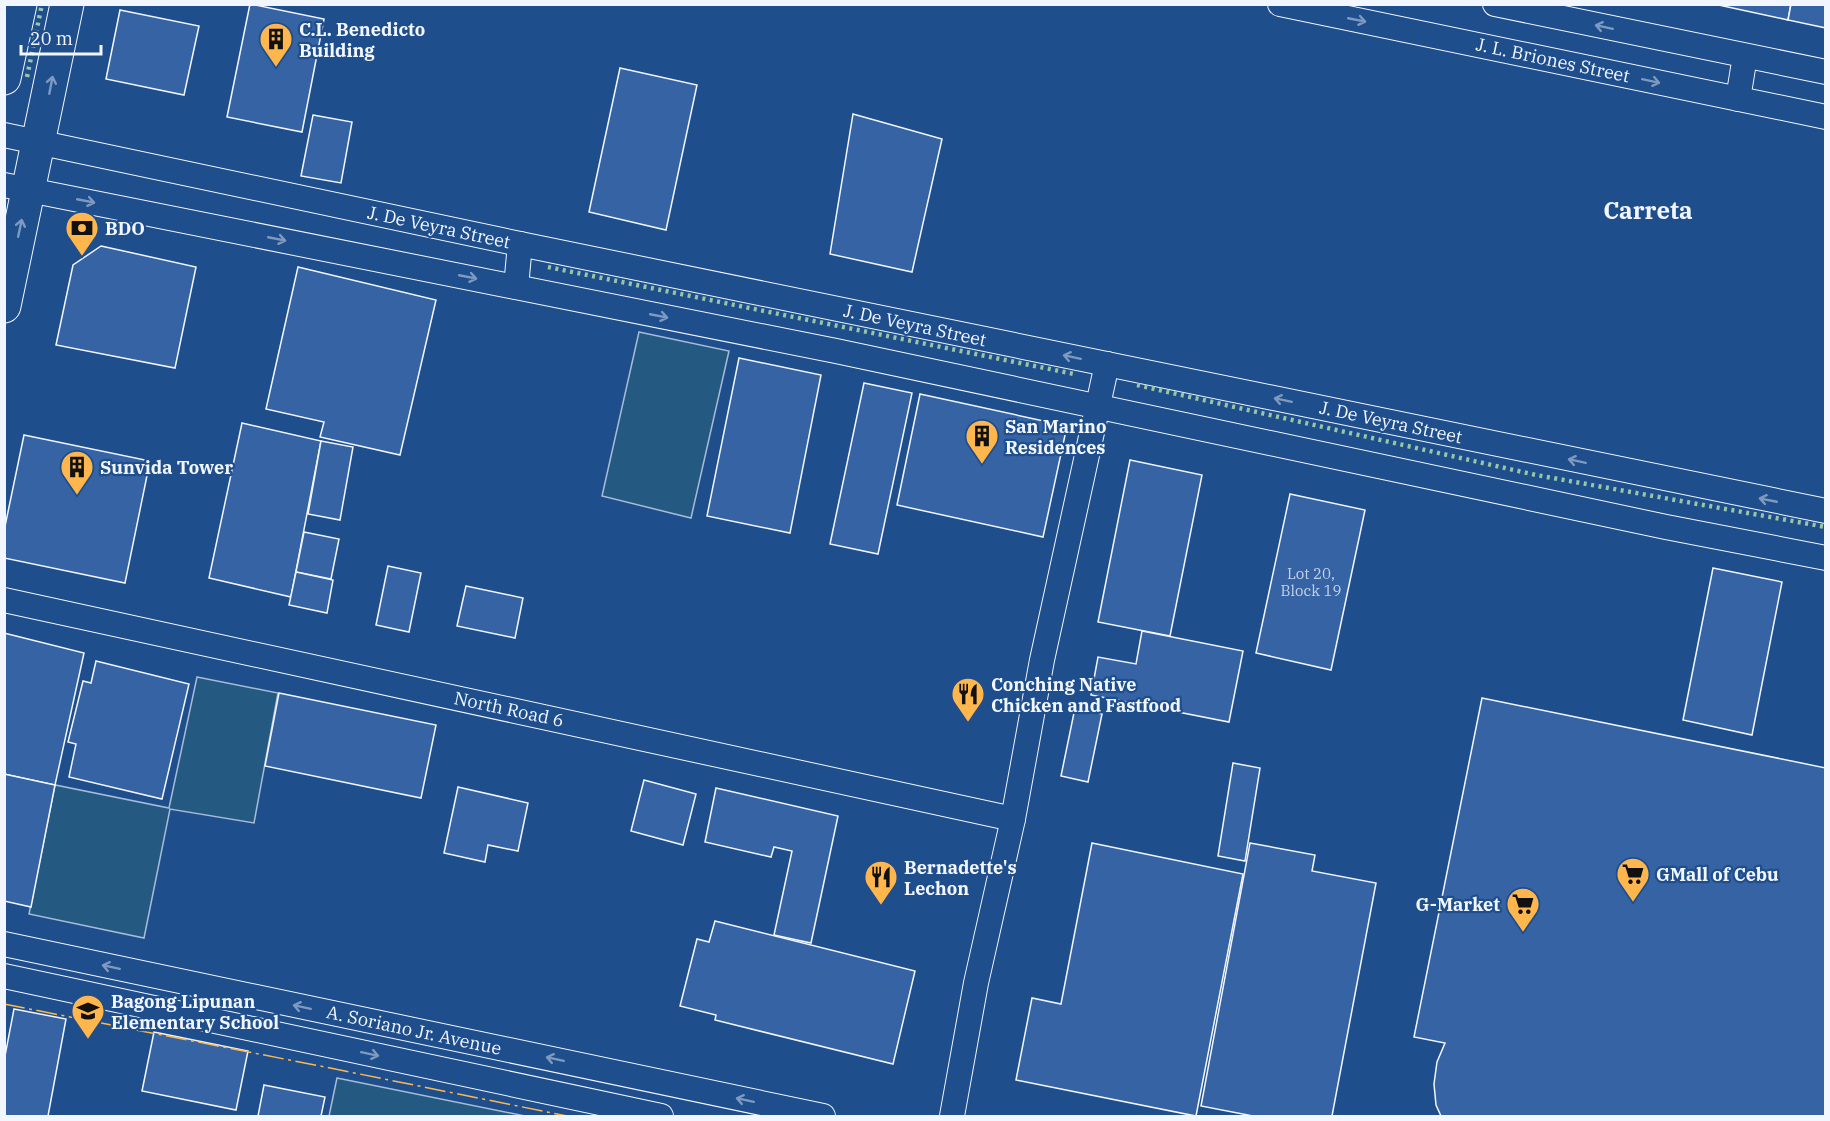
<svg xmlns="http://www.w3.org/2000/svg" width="1830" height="1121" font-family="'IBM Plex Serif',serif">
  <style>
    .green { fill: #245a82; stroke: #a8bbd7; stroke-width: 1.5 }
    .building { fill: #3563a3; stroke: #f2f6ff; stroke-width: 1.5 }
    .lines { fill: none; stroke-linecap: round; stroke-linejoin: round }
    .minor-casing { stroke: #f2f6ff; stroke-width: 26 }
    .primary-casing { stroke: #f2f6ff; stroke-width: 35 }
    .minor { stroke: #1f4e8c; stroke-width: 24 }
    .primary { stroke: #1f4e8c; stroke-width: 33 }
    .hedge { stroke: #97c8a6; stroke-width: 4.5; stroke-dasharray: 3 4.5; stroke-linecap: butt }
    .power { stroke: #ffb74d; stroke-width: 1.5; stroke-dasharray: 21 4.5 3 4.5; stroke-linecap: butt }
    .oneway { stroke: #7e9ac0 }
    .labels { text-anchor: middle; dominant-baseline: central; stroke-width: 4.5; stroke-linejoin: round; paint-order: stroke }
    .number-label { font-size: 15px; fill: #c3d1e8 }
    .poi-label { font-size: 18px; font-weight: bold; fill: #f2f6ff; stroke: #1f4e8c; text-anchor: start }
    .street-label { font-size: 18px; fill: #f2f6ff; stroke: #1f4e8c }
    .district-label { font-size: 24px; font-weight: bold; fill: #f2f6ff; stroke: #1f4e8c }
  </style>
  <rect width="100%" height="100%" fill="#1f4e8c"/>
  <!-- green -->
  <g class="green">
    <polygon points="639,332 729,351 691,518 602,496"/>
    <polygon points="197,677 278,693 254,823 170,809 144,938 29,914 55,785 169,808"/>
    <polygon points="337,1078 525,1116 329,1116"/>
  </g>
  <!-- building -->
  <g class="building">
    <polygon points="250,4 324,19 302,132 227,117"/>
    <polygon points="1714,4 1791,4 1788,20"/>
    <polygon points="1791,4 1826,4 1826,28 1788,20"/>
    <polygon points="120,10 199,26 184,95 106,79"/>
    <polygon points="620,68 697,85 666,230 589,212"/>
    <polygon points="853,114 942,139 912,272 830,254"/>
    <polygon points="313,115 352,122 341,183 301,176"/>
    <polygon points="101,246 196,267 175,368 56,345 73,265"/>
    <polygon points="298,267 436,300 400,455 320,437 324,422 266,409"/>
    <polygon points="739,358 821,375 790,533 707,516"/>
    <polygon points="864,383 912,393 878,554 830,544"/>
    <polygon points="920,394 1067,426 1043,537 897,505"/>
    <polygon points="242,423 321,441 291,597 209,578"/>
    <polygon points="24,435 150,461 125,583 4,558 4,531"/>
    <polygon points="321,441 353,447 340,520 308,514"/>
    <polygon points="1130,460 1202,475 1170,636 1098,622"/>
    <polygon points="1290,494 1365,510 1331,670 1256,653"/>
    <polygon points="304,532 339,539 331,579 296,572"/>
    <polygon points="388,566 421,573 409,632 376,625"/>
    <polygon points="1713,568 1782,582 1752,735 1683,720"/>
    <polygon points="296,572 333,580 327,613 289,605"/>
    <polygon points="466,586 523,598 515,638 457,626"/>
    <polygon points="1142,631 1243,651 1229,722 1091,695 1098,657 1136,664"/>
    <polygon points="4,633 84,653 55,785 4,774"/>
    <polygon points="96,661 189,684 162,799 69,777 76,744 68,742 83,681 91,683"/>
    <polygon points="279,693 436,725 421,798 265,766"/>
    <polygon points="1482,698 1826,768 1826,1116 1441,1116 1436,1105 1434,1084 1437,1062 1445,1043 1414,1037"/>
    <polygon points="1075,708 1102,714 1088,782 1061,776"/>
    <polygon points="1233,763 1260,768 1245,861 1218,856"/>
    <polygon points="4,774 55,785 31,907 4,901"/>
    <polygon points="644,780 696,794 683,845 631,831"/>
    <polygon points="458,787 528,803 518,851 488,845 485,862 444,853"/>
    <polygon points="716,788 838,816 811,943 774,935 792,851 774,847 771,857 705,842"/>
    <polygon points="1092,843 1243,874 1196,1116 1016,1080 1032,998 1061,1004"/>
    <polygon points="1250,843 1315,855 1312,871 1376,883 1332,1116 1253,1116 1201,1106"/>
    <polygon points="715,921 915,971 893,1064 715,1020 716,1015 680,1006 697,939 709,942"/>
    <polygon points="14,1009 66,1019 48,1116 4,1116 4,1061"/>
    <polygon points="154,1032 248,1051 236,1110 142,1091"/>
    <polygon points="264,1085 325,1097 321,1116 258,1116"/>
  </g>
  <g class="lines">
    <!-- minor casing -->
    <g class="minor-casing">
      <g id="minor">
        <polyline points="1280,4 1826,117"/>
        <polyline points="1495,4 1826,72"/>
        <polyline points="1738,99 1745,56"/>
        <polyline points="4,135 520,244 1826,511"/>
        <polyline points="4,185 836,351 1666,527 1826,558"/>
        <polyline points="516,287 520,244"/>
        <polyline points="4,600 1013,819"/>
        <polyline points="4,944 823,1116"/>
        <polyline points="4,976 661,1116"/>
        <polyline points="952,1116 976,983 1013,819 1042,660 1107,364"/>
      </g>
    </g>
    <!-- primary casing -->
    <g class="primary-casing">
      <g id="primary">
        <polyline points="4,78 20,4"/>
        <polyline points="4,306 67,4"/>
      </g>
    </g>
    <!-- minor -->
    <use href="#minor" class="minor"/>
    <!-- primary -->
    <use href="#primary" class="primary"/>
    <!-- hedge -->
    <g class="hedge">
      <polyline points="27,77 42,4"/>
      <polyline points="548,267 1074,374"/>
      <polyline points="1137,385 1536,475 1826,527"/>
    </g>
    <!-- power -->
    <polyline class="power" points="4,1004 320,1066 567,1116"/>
  </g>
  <!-- one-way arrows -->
  <defs><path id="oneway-shaft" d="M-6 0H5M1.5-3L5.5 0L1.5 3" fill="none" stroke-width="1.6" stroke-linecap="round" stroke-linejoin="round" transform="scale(1.5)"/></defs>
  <g class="oneway">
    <use href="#oneway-shaft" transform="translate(1357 20) rotate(11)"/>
    <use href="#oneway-shaft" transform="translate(1604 27) rotate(-168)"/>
    <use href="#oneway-shaft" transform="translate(1651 81) rotate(12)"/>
    <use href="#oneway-shaft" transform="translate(51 85) rotate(-79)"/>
    <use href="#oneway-shaft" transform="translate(86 201) rotate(11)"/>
    <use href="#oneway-shaft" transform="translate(20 228) rotate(-78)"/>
    <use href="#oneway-shaft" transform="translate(277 239) rotate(11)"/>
    <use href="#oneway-shaft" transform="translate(468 277) rotate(11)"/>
    <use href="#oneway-shaft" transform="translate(659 316) rotate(11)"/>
    <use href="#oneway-shaft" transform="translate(1072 357) rotate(-168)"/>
    <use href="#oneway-shaft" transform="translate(1283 400) rotate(-168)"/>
    <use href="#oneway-shaft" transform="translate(1577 461) rotate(-168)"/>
    <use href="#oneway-shaft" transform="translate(1768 500) rotate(-169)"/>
    <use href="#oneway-shaft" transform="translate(111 967) rotate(-168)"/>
    <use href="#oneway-shaft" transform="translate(302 1007) rotate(-168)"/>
    <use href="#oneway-shaft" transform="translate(370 1054) rotate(12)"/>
    <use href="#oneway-shaft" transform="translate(555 1059) rotate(-168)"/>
    <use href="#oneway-shaft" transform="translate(745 1100) rotate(-168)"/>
  </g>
  <!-- icons -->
  <defs>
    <g id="building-pin" transform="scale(1.725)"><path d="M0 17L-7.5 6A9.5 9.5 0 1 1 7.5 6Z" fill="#ffb74d" stroke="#1f4e8c"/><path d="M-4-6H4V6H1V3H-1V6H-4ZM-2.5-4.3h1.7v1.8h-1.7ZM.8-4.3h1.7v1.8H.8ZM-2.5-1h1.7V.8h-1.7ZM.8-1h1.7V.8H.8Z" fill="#111"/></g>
    <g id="bank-pin" transform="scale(1.725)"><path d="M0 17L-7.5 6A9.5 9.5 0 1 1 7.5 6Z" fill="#ffb74d" stroke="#1f4e8c"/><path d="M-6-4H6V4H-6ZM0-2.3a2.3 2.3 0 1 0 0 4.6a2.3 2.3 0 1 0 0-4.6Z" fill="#111"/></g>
    <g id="restaurant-pin" transform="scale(1.725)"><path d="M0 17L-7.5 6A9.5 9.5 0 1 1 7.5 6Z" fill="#ffb74d" stroke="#1f4e8c"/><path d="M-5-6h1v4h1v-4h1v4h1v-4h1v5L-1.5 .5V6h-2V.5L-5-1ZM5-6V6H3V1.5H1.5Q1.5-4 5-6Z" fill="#111"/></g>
    <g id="supermarket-pin" transform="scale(1.725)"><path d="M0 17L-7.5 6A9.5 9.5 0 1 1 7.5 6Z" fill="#ffb74d" stroke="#1f4e8c"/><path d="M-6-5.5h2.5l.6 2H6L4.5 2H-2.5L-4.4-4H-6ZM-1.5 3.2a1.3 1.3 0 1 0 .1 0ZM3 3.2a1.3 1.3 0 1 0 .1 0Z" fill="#111"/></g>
    <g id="school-pin" transform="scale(1.725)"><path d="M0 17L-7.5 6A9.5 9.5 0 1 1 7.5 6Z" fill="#ffb74d" stroke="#1f4e8c"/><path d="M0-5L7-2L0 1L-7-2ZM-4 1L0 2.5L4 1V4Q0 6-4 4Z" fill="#111"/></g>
  </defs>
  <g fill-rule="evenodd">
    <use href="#building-pin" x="276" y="39"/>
    <use href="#bank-pin" x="82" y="228"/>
    <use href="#building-pin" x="982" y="436"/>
    <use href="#building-pin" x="77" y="467"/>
    <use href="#restaurant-pin" x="968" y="694"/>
    <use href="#supermarket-pin" x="1633" y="874"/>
    <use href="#restaurant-pin" x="881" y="877"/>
    <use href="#supermarket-pin" x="1523" y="904"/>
    <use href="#school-pin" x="88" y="1011"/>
  </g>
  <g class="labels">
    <!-- number labels -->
    <g class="number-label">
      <text x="1311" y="573">Lot 20,<tspan x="1311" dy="17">Block 19</tspan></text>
    </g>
    <!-- poi labels -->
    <g class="poi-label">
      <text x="299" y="29">C.L. Benedicto<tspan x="299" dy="21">Building</tspan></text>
      <text x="105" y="228">BDO</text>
      <text x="1005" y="426">San Marino<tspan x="1005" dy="21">Residences</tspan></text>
      <text x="100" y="467">Sunvida Tower</text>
      <text x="991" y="684">Conching Native<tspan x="991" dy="21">Chicken and Fastfood</tspan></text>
      <text x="904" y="867">Bernadette's<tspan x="904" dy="21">Lechon</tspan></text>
      <text x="1656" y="874">GMall of Cebu</text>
      <text x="1500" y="904" text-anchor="end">G-Market</text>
      <text x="111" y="1001">Bagong Lipunan<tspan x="111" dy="21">Elementary School</tspan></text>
    </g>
    <!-- street labels -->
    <g class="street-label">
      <text transform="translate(1553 60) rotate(12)">J. L. Briones Street</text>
      <text transform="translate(439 227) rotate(12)">J. De Veyra Street</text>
      <text transform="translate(915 325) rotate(12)">J. De Veyra Street</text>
      <text transform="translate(1391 422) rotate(12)">J. De Veyra Street</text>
      <text transform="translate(509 709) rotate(12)">North Road 6</text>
      <text transform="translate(414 1030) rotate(12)">A. Soriano Jr. Avenue</text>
    </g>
    <!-- district labels -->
    <g class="district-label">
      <text x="1648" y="210">Carreta</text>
    </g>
  </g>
  <!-- border -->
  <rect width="1830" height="1121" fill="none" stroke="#f2f6ff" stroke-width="12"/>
  <!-- scale -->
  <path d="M21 45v9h80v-9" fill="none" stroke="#f2f6ff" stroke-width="3"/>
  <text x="30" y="45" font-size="18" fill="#f2f6ff" stroke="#1f4e8c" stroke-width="4.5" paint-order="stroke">20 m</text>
</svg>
